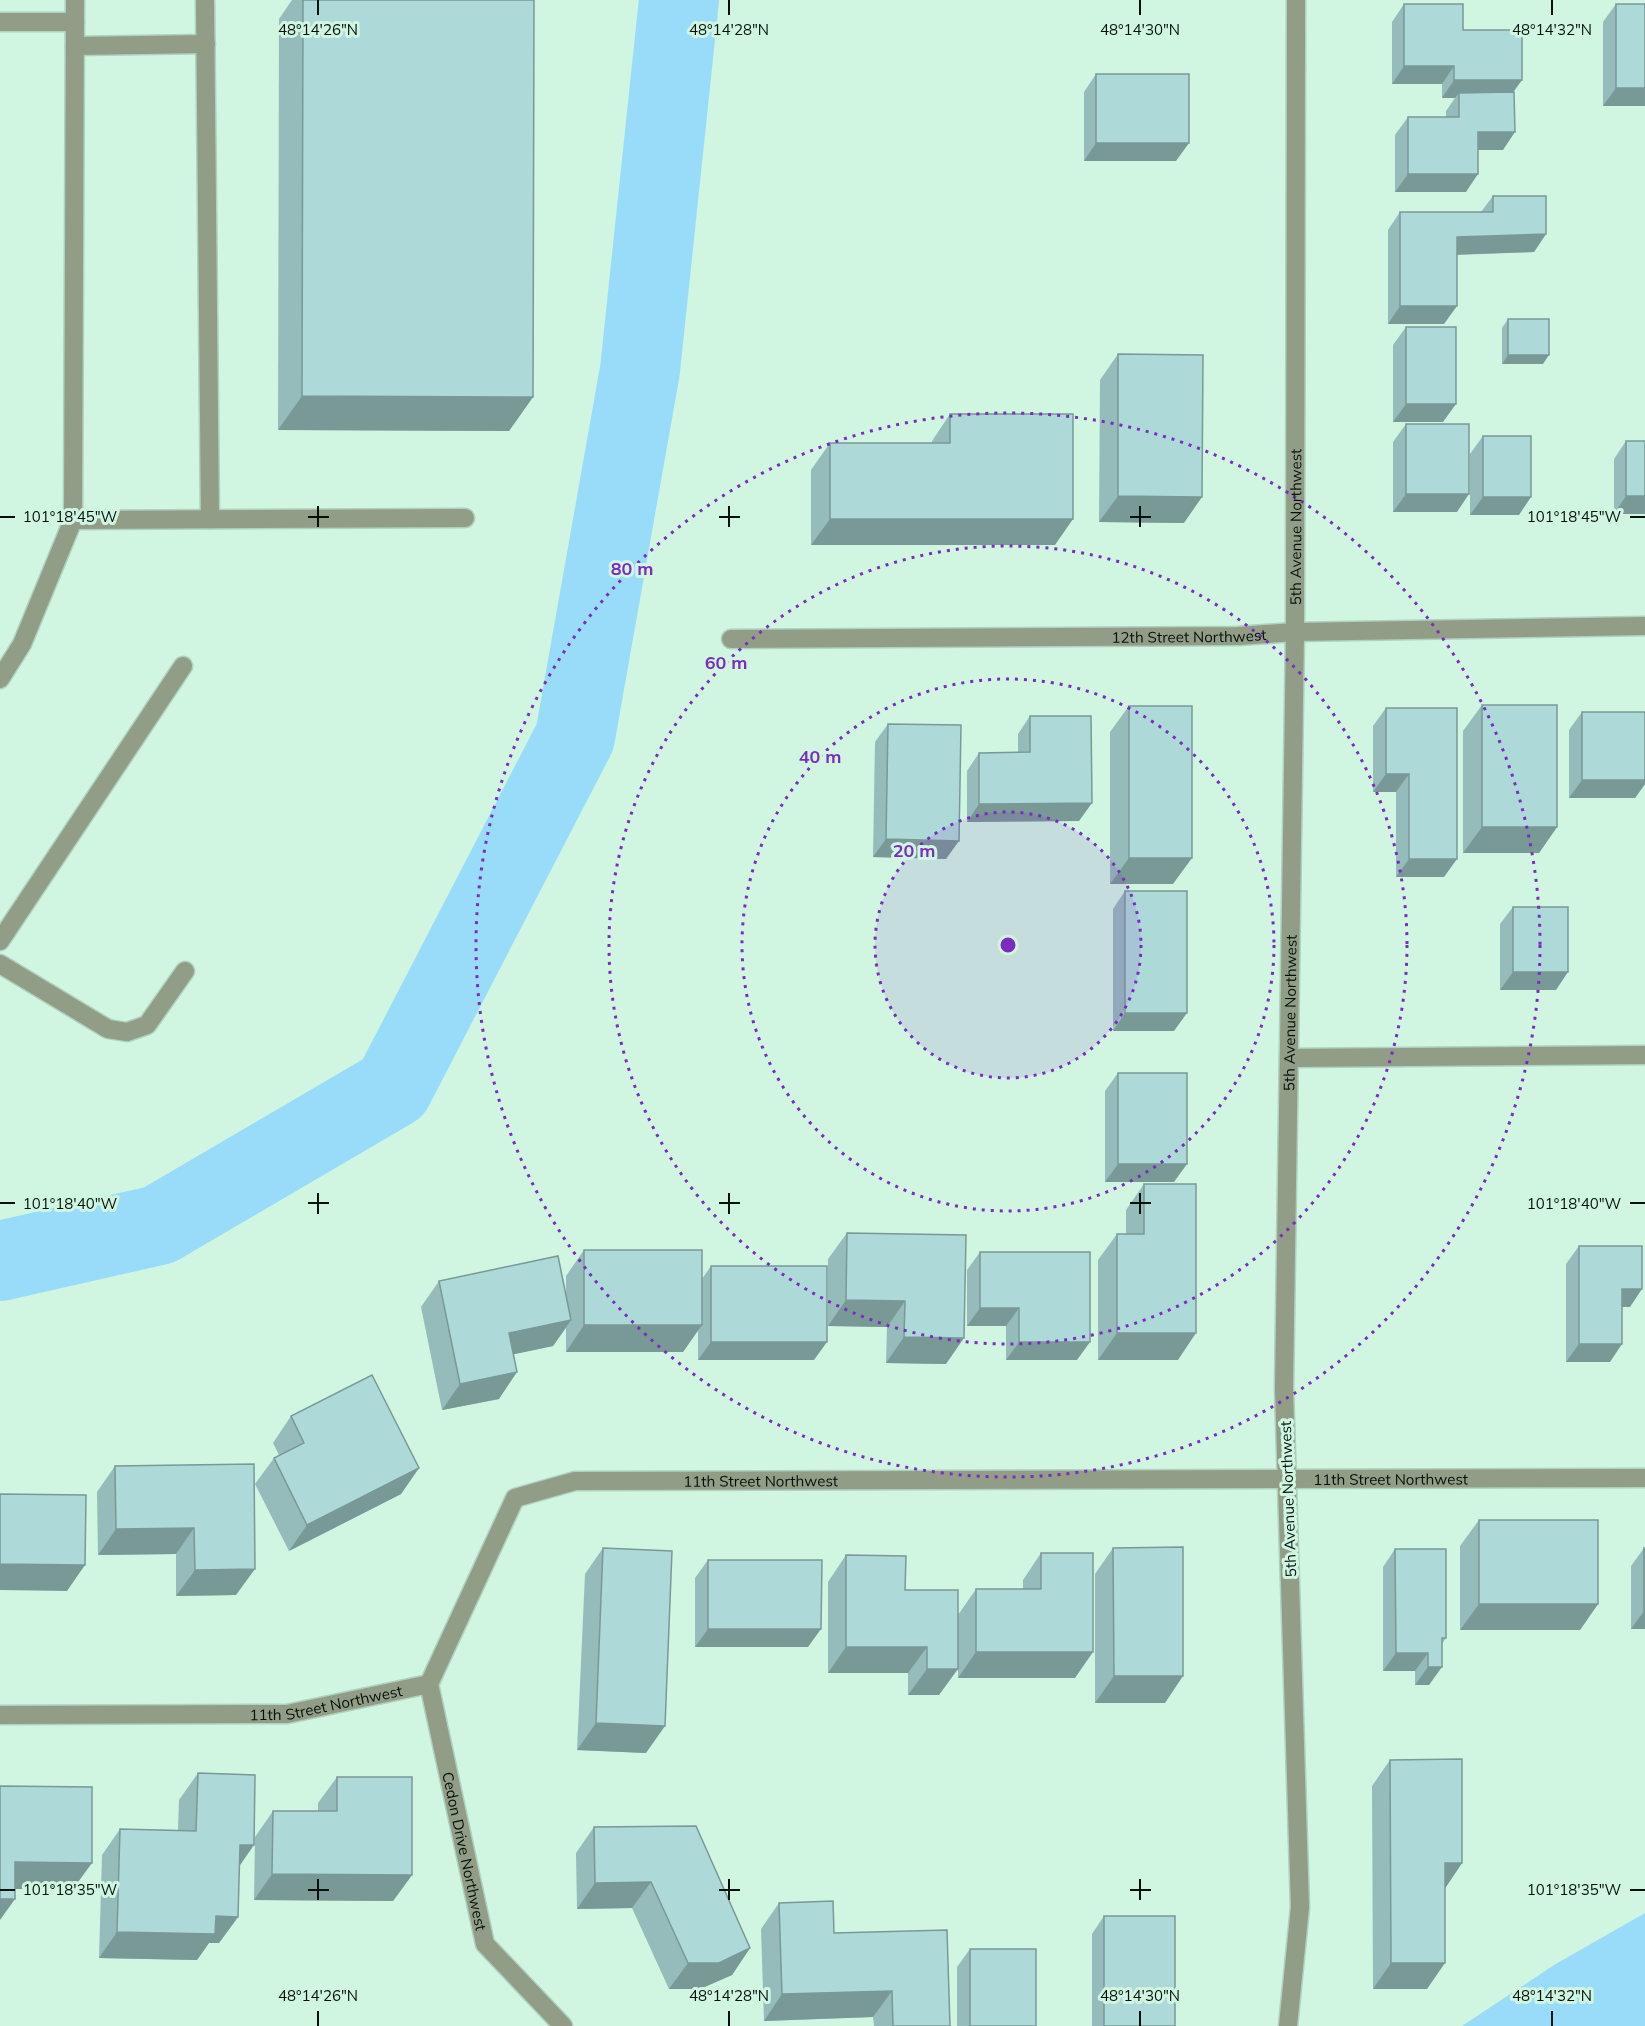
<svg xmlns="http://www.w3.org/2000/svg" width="1645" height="2026" font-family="Mulish,sans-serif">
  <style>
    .water { fill: #99dcf9 }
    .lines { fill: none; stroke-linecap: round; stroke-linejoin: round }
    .river { stroke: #99dcf9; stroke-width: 80 }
    .minor-casing { stroke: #afd1bf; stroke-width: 21 }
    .minor { stroke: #919d87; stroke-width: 18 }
    .wall { fill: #95bbba }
    .shaded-wall { fill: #799997 }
    .building { fill: #addad8; stroke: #799997; stroke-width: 1.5 }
    .ticks { fill: none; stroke: #04110a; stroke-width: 2 }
    .ring { fill: none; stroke: #7b2cbf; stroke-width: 3; stroke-dasharray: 3 6 }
    .labels { text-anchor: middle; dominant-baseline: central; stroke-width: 6; stroke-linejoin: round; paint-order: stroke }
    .street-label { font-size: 15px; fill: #04110a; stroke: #d0f6e2 }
    .ticks-label { font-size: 15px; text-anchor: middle; fill: #04110a; stroke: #d0f6e2; stroke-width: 6; stroke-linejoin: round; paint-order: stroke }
    .centre { fill: #7b2cbf; stroke: #d0f6e2; stroke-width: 3 }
    .ring-label { font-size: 18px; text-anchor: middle; font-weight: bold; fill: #7b2cbf; stroke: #d0f6e2; stroke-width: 6; stroke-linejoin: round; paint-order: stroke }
  </style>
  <rect width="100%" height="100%" fill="#d0f6e2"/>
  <!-- water -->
  <polygon class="water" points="1645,1913 1645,2026 1462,2026 1554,1965"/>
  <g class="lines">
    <!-- river -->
    <polyline class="river" points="0,1261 159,1225 393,1088 575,737 640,370 679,0"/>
    <!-- minor casing -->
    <g class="minor-casing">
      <g id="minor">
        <polyline points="205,0 210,519"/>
        <polyline points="0,22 75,22"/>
        <polyline points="75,46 206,44"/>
        <polyline points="73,520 465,518"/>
        <path id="s1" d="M731,639L1238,636L1295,632L1645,626"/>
        <polyline points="0,679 22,644 73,520 75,0"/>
        <polyline points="0,941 183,666"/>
        <polyline points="0,964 108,1029 127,1032 147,1025 185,971"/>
        <polyline points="1289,1058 1645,1055"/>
        <path id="s2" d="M429,1684L485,1944L563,2026"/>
        <path id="s3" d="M0,1715L287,1714L429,1684L515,1498L575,1481L1645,1478"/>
        <path id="s4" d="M1288,2026L1300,1907L1284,1389L1295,632L1296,0"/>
      </g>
    </g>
    <!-- minor -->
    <use href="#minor" class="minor"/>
  </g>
  <!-- wall -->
  <g class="wall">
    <polygon points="292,0 534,0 533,397 509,431 278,430 279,19"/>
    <polygon points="1404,4 1463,30 1513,92 1503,150 1478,150 1466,192 1395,192 1395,135 1408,117 1446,117 1446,111 1455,98 1442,98 1442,84 1392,84 1392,22"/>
    <polygon points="1616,4 1645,106 1603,106 1603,22"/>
    <polygon points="1096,74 1176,161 1084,161 1084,92"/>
    <polygon points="1493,196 1546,234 1534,252 1457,255 1444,324 1388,324 1388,230 1400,212 1481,212"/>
    <polygon points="1508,319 1543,364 1502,364 1502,328"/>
    <polygon points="1406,327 1443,422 1393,422 1393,345"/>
    <polygon points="1118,354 1184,523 1099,522 1100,380"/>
    <polygon points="950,414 1055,545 811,545 811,470 830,443 932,443 932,441"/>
    <polygon points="1406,424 1457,512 1393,512 1393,442"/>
    <polygon points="1483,436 1519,515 1470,515 1470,454"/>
    <polygon points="1626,441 1645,514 1614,514 1614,459"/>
    <polygon points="1482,705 1557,827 1539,853 1463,853 1463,731"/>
    <polygon points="1129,706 1173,884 1110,884 1110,732"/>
    <polygon points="1386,708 1444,877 1396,877 1396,792 1373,792 1373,726"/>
    <polygon points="1582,712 1645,712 1645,784 1635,798 1569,798 1569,730"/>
    <polygon points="1030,716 1079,821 967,822 967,771 979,753 1018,753 1018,734"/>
    <polygon points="888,724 946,859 873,857 875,742"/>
    <polygon points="1125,891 1174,1031 1113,1031 1113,909"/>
    <polygon points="1513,907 1556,990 1500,990 1500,924"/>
    <polygon points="1118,1073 1174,1182 1105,1182 1105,1091"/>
    <polygon points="1144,1184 1178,1360 1098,1360 1098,1260 1117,1234 1126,1234 1126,1210"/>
    <polygon points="847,1233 966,1235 946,1364 886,1363 887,1327 828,1326 828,1259"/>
    <polygon points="1579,1246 1630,1307 1622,1307 1610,1362 1566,1362 1566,1264"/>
    <polygon points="584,1250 702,1279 711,1266 814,1360 698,1360 698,1330 683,1352 566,1352 566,1328 553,1346 514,1354 499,1399 442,1410 421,1307 439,1281 566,1292 566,1276"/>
    <polygon points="980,1252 1077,1360 1006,1360 1006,1326 967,1326 967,1270"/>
    <polygon points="291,1416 419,1468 401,1494 289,1551 255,1484 274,1458 279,1455 273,1443"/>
    <polygon points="254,1464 236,1595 176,1596 176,1554 98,1555 97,1492 115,1466"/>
    <polygon points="1479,1520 1598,1604 1580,1630 1460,1630 1460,1546"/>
    <polygon points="603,1548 646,1753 577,1750 585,1574"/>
    <polygon points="1113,1548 1165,1703 1095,1703 1095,1574"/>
    <polygon points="1644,1548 1645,1629 1631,1629 1631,1566"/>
    <polygon points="1395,1549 1446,1638 1442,1644 1429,1685 1415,1685 1415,1671 1383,1671 1383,1567"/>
    <polygon points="1041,1553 1075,1678 958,1678 958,1653 939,1695 908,1695 908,1673 828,1673 828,1582 846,1555 905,1590 958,1615 976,1589 1023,1589 1023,1580"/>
    <polygon points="708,1560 808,1647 695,1647 695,1578"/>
    <polygon points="1390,1760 1462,1863 1445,1888 1427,1989 1373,1989 1372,1786"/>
    <polygon points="198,1773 239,1866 238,1917 219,1943 209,1943 197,1960 99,1958 102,1855 120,1829 178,1830 179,1800"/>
    <polygon points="337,1777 412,1875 393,1901 254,1900 255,1837 273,1811 318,1811 318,1803"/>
    <polygon points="594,1827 750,1948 732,1975 700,1989 669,1989 632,1908 577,1909 576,1853"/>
    <polygon points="779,1903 834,1933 950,2026 874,2026 873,2017 764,2021 761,1929"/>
    <polygon points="1104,1916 1175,2026 1092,2026 1092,1934"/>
    <polygon points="970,1949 1036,2026 957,2026 957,1967"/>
  </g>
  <!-- shaded-wall -->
  <g class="shaded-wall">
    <polygon points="1404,66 1454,66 1442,84 1392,84"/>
    <polygon points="1454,80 1522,80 1509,98 1459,93 1455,98 1442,98"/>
    <polygon points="1616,88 1645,88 1645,106 1603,106"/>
    <polygon points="1478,132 1515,132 1503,150 1466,150"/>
    <polygon points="1096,143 1189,143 1176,161 1084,161"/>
    <polygon points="1408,174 1478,174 1466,192 1395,192"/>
    <polygon points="1546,234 1534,252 1444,255 1457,237"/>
    <polygon points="1400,306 1457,306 1444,324 1388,324"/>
    <polygon points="1508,355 1549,355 1543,364 1502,364"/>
    <polygon points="302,396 533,397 509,431 278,430"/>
    <polygon points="1406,404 1456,404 1443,422 1393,422"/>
    <polygon points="1406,494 1469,494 1457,512 1393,512"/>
    <polygon points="1118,496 1202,497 1184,523 1099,522"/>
    <polygon points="1626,496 1645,496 1645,514 1614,514"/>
    <polygon points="1483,497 1531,497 1519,515 1470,515"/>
    <polygon points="830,519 1073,519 1055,545 811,545"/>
    <polygon points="1386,774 1409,774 1396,792 1373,792"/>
    <polygon points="1582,780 1645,780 1645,784 1635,798 1569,798"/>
    <polygon points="1092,803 1079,821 967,822 979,804"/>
    <polygon points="1482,827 1557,827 1539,853 1463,853"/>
    <polygon points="886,839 959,841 946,859 873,857"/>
    <polygon points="1129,858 1192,858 1173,884 1110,884"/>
    <polygon points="1409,859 1457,859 1444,877 1396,877"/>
    <polygon points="1513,972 1568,972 1556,990 1500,990"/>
    <polygon points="1125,1013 1187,1013 1174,1031 1113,1031"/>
    <polygon points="1118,1164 1187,1164 1174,1182 1105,1182"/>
    <polygon points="1622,1289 1642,1289 1630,1307 1610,1307"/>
    <polygon points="846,1300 905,1301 887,1327 828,1326"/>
    <polygon points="980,1308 1019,1308 1006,1326 967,1326"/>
    <polygon points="571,1320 553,1346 491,1359 509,1333"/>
    <polygon points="584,1325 702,1325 683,1352 566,1352"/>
    <polygon points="1117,1333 1196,1333 1178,1360 1098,1360"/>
    <polygon points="904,1337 964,1338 946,1364 886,1363"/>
    <polygon points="711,1342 827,1342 814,1360 698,1360"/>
    <polygon points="1019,1342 1090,1342 1077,1360 1006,1360"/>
    <polygon points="1579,1344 1622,1344 1610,1362 1566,1362"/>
    <polygon points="517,1372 499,1399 442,1410 460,1384"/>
    <polygon points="419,1468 401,1494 289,1551 307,1525"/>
    <polygon points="194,1528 176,1554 98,1555 116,1529"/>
    <polygon points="0,1564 85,1565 67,1591 0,1590"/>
    <polygon points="255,1569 236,1595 176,1596 195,1570"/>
    <polygon points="1479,1604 1598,1604 1580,1630 1460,1630"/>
    <polygon points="1644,1611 1645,1611 1645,1629 1631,1629"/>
    <polygon points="708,1629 821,1629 808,1647 695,1647"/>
    <polygon points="846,1647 927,1647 908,1673 828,1673"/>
    <polygon points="976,1652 1093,1652 1075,1678 958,1678"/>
    <polygon points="1396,1653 1428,1653 1415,1671 1383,1671"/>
    <polygon points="1428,1667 1442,1667 1429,1685 1415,1685"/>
    <polygon points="927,1669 958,1669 939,1695 908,1695"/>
    <polygon points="1114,1676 1183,1676 1165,1703 1095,1703"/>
    <polygon points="596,1723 665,1726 646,1753 577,1750"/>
    <polygon points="240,1845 254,1845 236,1871"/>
    <polygon points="15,1862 92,1863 73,1889 0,1889"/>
    <polygon points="1445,1863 1462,1863 1444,1890"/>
    <polygon points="272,1874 412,1875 393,1901 254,1900"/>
    <polygon points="651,1882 632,1908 577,1909 595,1883"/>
    <polygon points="0,1899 15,1899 0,1920"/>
    <polygon points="216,1916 238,1917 219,1943 209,1943 197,1960 99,1958 117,1932"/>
    <polygon points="750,1948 732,1975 700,1989 669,1989 688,1963"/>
    <polygon points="1391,1963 1445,1963 1427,1989 1373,1989"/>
    <polygon points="892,1991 873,2017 764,2021 782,1994"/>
  </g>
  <!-- building -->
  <g class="building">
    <polygon points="303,0 534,0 533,397 302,396"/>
    <polygon points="1404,4 1463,4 1463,30 1522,30 1522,80 1454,80 1454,66 1404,66"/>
    <rect x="1616" y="4" width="29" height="84"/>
    <rect x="1096" y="74" width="93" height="69"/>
    <polygon points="1514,92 1515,132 1478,132 1478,174 1408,174 1408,117 1459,117 1459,93"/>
    <polygon points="1493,196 1546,196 1546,234 1457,237 1457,306 1400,306 1400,212 1493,212"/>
    <rect x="1508" y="319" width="41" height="36"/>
    <rect x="1406" y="327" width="50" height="77"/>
    <polygon points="1118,354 1203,355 1202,497 1118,496"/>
    <polygon points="950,414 1073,414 1073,519 830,519 830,443 950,443"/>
    <rect x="1406" y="424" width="63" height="70"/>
    <rect x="1483" y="436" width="48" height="61"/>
    <rect x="1626" y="441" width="19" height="55"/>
    <rect x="1482" y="705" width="75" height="122"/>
    <rect x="1129" y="706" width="63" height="152"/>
    <polygon points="1386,708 1457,708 1457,859 1409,859 1409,774 1386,774"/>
    <rect x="1582" y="712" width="63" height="68"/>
    <polygon points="1030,716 1091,716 1092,803 979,804 979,753 1030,752"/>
    <polygon points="888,724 961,725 959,841 886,839"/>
    <rect x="1125" y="891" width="62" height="122"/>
    <rect x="1513" y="907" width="55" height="65"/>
    <rect x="1118" y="1073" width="69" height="91"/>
    <polygon points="1144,1184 1196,1184 1196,1333 1117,1333 1117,1234 1144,1234"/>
    <polygon points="847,1233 966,1235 964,1338 904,1337 905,1301 846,1300"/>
    <polygon points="1579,1246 1642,1246 1642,1289 1622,1289 1622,1344 1579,1344"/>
    <rect x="584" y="1250" width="118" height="75"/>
    <polygon points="980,1252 1090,1252 1090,1342 1019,1342 1019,1308 980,1308"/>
    <polygon points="558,1256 571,1320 509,1333 517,1372 460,1384 439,1281"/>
    <rect x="711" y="1266" width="116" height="76"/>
    <polygon points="372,1375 419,1468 307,1525 274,1458 304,1443 291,1416"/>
    <polygon points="254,1464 255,1569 195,1570 194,1528 116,1529 115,1466"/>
    <polygon points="0,1494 86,1495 85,1565 0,1564"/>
    <rect x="1479" y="1520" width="119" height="84"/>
    <polygon points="1183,1547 1183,1676 1114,1676 1113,1548"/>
    <polygon points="603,1548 672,1551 665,1726 596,1723"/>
    <rect x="1644" y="1548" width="1" height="63"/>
    <polygon points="1395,1549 1446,1549 1446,1638 1442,1638 1442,1667 1428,1667 1428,1653 1396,1653"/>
    <polygon points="1041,1553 1093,1553 1093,1652 976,1652 976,1589 1041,1589"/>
    <polygon points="846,1555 906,1556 905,1590 958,1590 958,1669 927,1669 927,1647 846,1647"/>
    <polygon points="708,1560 822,1560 821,1629 708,1629"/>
    <polygon points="1462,1759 1462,1863 1445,1863 1445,1963 1391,1963 1390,1760"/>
    <polygon points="198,1773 255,1775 254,1845 240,1845 238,1917 216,1916 215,1934 117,1932 120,1829 196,1831"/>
    <polygon points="337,1777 412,1777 412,1875 272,1874 273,1811 337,1811"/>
    <polygon points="0,1786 92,1787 92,1863 15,1862 15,1899 0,1899"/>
    <polygon points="696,1826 750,1948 719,1963 688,1963 651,1882 595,1883 594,1827"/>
    <polygon points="833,1901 834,1933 947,1930 950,2026 893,2026 892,1991 782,1994 779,1903"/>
    <rect x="1104" y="1916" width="71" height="110"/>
    <rect x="970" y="1949" width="66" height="77"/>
  </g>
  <!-- ticks -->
  <path class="ticks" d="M318,0V15M729,0V15M1140,0V15M1552,0V15M318,506V527M729,506V527M1140,506V527M0,517H15M308,517H329M719,517H740M1130,517H1151M1630,517H1645M318,1193V1214M729,1193V1214M1140,1193V1214M0,1203H15M308,1203H329M719,1203H740M1130,1203H1151M1630,1203H1645M318,1879V1900M729,1879V1900M1140,1879V1900M0,1890H15M308,1890H329M719,1890H740M1130,1890H1151M1630,1890H1645M318,2011V2026M729,2011V2026M1140,2011V2026M1552,2011V2026"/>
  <!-- distance rings -->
  <circle cx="1008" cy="945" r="133" fill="#7b2cbf" fill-opacity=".12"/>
  <g class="ring">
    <circle cx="1008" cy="945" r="133"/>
    <circle cx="1008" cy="945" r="266"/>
    <circle cx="1008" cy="945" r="399"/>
    <circle cx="1008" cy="945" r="532"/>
  </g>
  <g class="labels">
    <!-- street labels -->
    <g class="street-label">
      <text stroke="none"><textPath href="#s4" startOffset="1500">5th Avenue Northwest</textPath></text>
      <text stroke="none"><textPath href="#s1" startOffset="458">12th Street Northwest</textPath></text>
      <text stroke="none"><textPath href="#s4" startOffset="1014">5th Avenue Northwest</textPath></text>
      <text stroke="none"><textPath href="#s3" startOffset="1515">11th Street Northwest</textPath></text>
      <text stroke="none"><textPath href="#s3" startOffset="885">11th Street Northwest</textPath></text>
      <text transform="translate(1288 1499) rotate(-92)">5th Avenue Northwest</text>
      <text stroke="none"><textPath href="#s3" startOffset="327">11th Street Northwest</textPath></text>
      <text stroke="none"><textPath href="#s2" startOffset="171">Cedon Drive Northwest</textPath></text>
    </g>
  </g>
  <g class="ticks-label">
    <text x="318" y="35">48°14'26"N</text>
    <text x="729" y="35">48°14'28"N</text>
    <text x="1140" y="35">48°14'30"N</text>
    <text x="1552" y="35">48°14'32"N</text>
    <text x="1574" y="522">101°18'45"W</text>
    <text x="70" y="522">101°18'45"W</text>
    <text x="1574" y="1209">101°18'40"W</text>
    <text x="70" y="1209">101°18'40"W</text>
    <text x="1574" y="1895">101°18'35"W</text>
    <text x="70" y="1895">101°18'35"W</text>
    <text x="318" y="2001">48°14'26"N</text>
    <text x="729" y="2001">48°14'28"N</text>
    <text x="1140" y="2001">48°14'30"N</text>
    <text x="1552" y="2001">48°14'32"N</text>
  </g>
  <circle cx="1008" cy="945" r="9" class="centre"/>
  <g class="ring-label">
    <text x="632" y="575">80 m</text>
    <text x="726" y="669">60 m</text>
    <text x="820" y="763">40 m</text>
    <text x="914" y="857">20 m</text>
  </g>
</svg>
